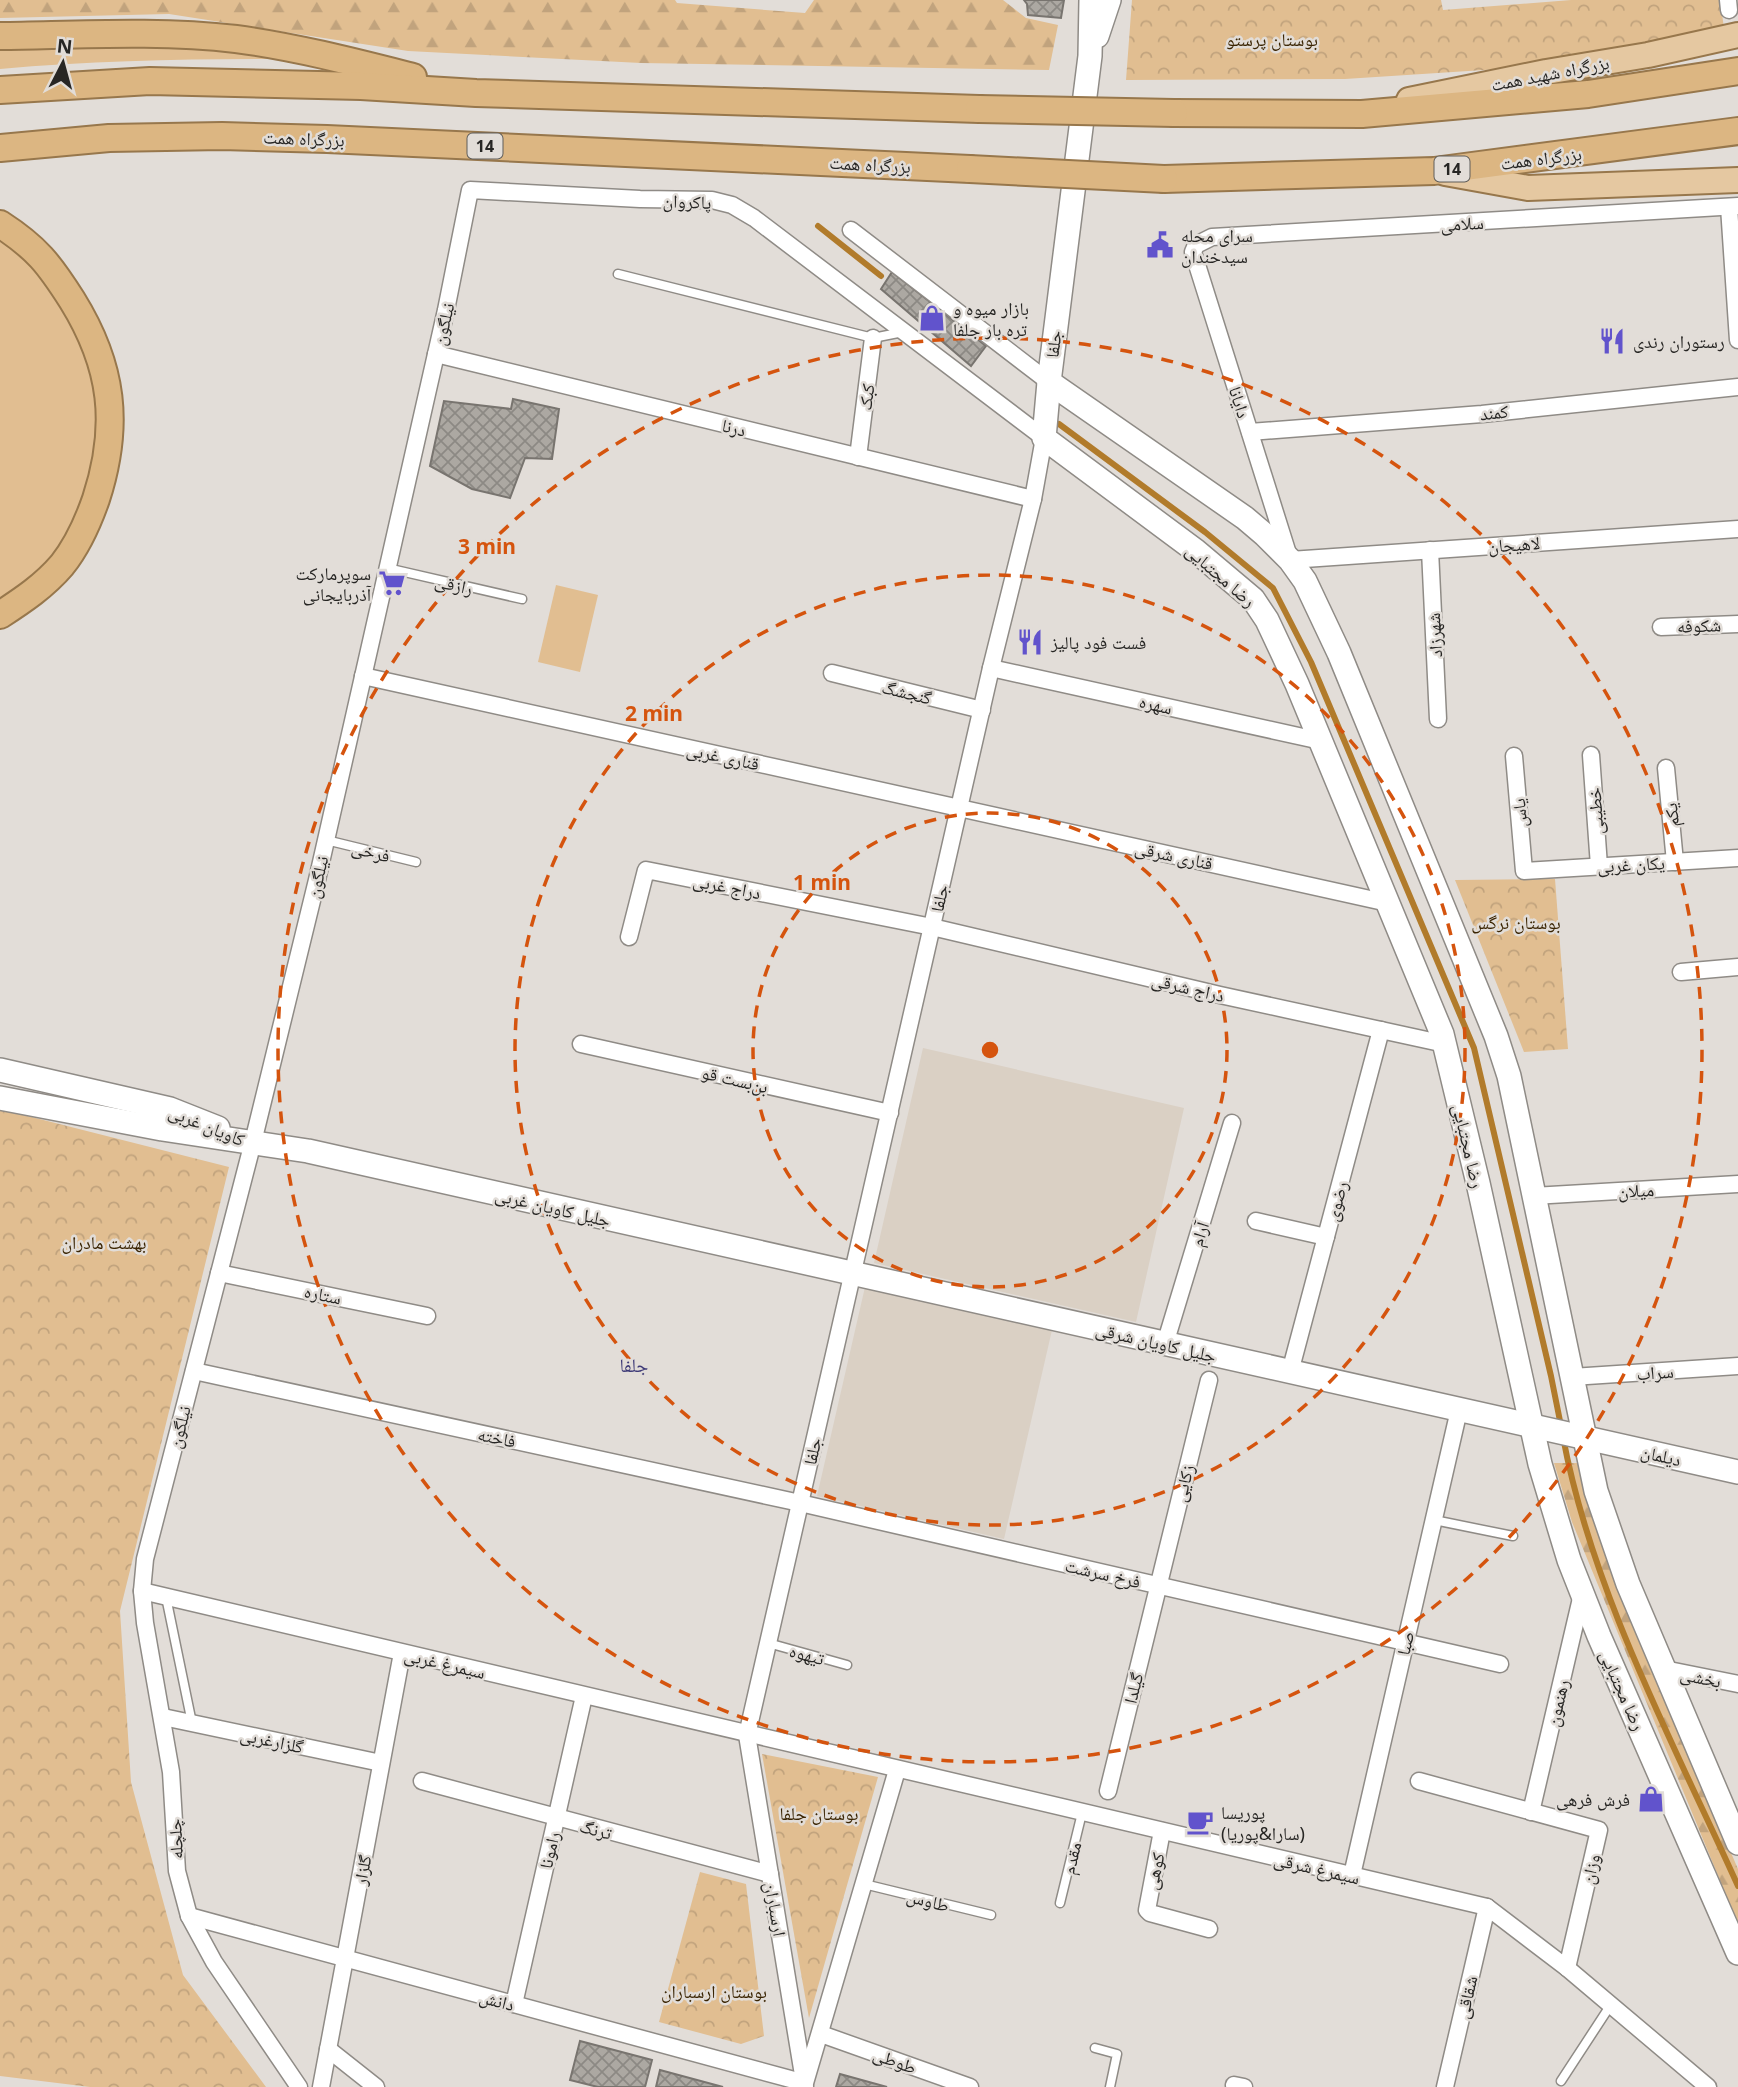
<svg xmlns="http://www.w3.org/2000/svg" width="1738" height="2087" font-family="'Noto Sans','Noto Naskh Arabic',sans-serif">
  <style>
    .built { fill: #dad0c4 }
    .green { fill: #e1be91 }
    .forest { fill: url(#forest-firs) }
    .park { fill: url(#park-crowns) }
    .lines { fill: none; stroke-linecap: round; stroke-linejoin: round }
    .stream { stroke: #b17b2b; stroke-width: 6 }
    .building { fill: url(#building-cross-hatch); stroke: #78746f; stroke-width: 2 }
    .service-casing { stroke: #8f8b86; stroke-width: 11 }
    .minor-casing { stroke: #8f8b86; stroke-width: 19 }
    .secondary-casing { stroke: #8f8b86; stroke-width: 26 }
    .primary-casing { stroke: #97774c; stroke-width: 28 }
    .trunk-casing { stroke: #97774c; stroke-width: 30 }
    .service { stroke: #fff; stroke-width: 8 }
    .minor { stroke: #fff; stroke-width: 16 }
    .secondary { stroke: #fff; stroke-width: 23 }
    .primary { stroke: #e5c8a1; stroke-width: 24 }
    .trunk { stroke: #dcb682; stroke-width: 26 }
    .trunk-bridge-casing { stroke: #97774c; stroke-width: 30; stroke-linecap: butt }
    .trunk-bridge { stroke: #dcb682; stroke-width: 26 }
    .ring { fill: none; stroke: #d5540e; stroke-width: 3.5; stroke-dasharray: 12 9 }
    .labels { text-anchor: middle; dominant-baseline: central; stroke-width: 5; stroke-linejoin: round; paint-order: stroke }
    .shield { fill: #e2ddd8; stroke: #5f5d5a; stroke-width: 2 }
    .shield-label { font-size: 16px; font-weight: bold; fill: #272624 }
    .park-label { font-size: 18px; fill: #3a2402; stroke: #e2ddd8 }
    .street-label { font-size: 18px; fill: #272624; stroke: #e2ddd8 }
    .poi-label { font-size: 18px; fill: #272624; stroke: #e2ddd8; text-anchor: start }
    .neighbourhood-label { font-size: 19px; fill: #3e3a77; stroke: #e2ddd8 }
    .centre { fill: #d5540e; stroke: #e2ddd8; stroke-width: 3.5 }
    .ring-label { font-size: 21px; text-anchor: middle; font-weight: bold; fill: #d5540e; stroke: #e2ddd8; stroke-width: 5; stroke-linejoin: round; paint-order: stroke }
  </style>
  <defs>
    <pattern id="forest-firs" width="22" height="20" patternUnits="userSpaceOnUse" patternTransform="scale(1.75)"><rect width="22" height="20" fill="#e1be91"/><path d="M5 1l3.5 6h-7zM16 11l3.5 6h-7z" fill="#c1a37d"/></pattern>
    <pattern id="park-crowns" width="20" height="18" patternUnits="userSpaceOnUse" patternTransform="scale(1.75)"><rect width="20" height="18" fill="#e1be91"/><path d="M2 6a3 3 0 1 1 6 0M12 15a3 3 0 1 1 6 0" fill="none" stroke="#c1a37d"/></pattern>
    <pattern id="building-cross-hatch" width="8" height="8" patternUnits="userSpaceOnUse" patternTransform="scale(1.75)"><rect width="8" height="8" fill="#aca8a2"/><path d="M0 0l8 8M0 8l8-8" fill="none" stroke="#8c8984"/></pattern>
  </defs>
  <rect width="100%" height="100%" fill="#e2ddd8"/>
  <!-- built -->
  <g class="built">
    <polygon points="923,1048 1184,1108 1136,1322 874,1263"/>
    <polygon points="865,1287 1052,1330 1004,1539 817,1496"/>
  </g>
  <!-- green -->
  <g class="green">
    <path d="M86,45H155L298,59C198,59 99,60 0,69V50Z"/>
    <polygon points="0,234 52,283 96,369 97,470 59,554 0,603"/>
    <polygon points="556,585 598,595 580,672 538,662"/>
  </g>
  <!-- forest -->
  <g class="forest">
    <polygon points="0,0 675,0 677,3 805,13 814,0 1003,0 1026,18 1058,25 1049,70 641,63 408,51 169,14 0,18"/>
    <polygon points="1554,1463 1579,1463 1689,1755 1738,1869 1738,1924 1572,1522"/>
  </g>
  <!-- park -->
  <g class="park">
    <polygon points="1132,0 1441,0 1443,10 1571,0 1720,0 1724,28 1515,68 1345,79 1126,80"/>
    <polygon points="1555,879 1568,1049 1524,1052 1455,880"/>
    <polygon points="0,1109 229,1167 120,1611 131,1782 183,1975 266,2087 90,2087 0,2076"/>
    <polygon points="762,1754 878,1777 809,2018"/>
    <polygon points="700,1872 746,1884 764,2036 741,2044 659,2022"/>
  </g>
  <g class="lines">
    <!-- stream -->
    <g class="stream">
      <polyline points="818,226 881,276"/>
      <polyline points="1059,424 1205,532 1273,588 1311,662 1474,1048 1551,1376 1561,1426"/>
      <path d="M1563,1437C1592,1592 1673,1742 1738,1886"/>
    </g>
  </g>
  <!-- building -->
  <g class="building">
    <polygon points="1024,0 1064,0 1061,18 1028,15 1027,4"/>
    <polygon points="892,272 986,346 971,366 881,289"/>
    <polygon points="513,399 559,409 552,459 525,458 510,498 472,489 430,466 444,401 511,409"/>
    <polygon points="580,2041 652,2060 645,2087 598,2087 570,2080"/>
    <polygon points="660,2070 723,2087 656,2087"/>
    <polygon points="840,2074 887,2087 836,2087"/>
  </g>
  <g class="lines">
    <!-- service casing -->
    <g class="service-casing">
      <g id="service">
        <polyline points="618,274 873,338 903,332"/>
        <polyline points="387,568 522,599"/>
        <polyline points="326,840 416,862"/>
        <polyline points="1434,1520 1513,1536"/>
        <polyline points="166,1597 192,1723"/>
        <polyline points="768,1643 847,1665"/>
        <polyline points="864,1884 991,1915"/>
        <polyline points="1060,1903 1082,1813"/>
        <polyline points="1095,2048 1117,2054 1110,2087"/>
        <polyline points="1561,2081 1610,2006"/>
      </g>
    </g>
    <!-- minor casing -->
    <g class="minor-casing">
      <g id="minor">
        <polyline points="1728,0 1729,10"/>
        <polyline points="1738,206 1212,237 1196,245 1193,252 1290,560 1738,529"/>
        <polyline points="1729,207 1738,340"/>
        <polyline points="851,230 1049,382"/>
        <polyline points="436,354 1033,499"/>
        <polyline points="1250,432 1482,414 1738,387"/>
        <polyline points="858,457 873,338"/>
        <polyline points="1430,550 1438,719"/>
        <polyline points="1661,627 1738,624"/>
        <polyline points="991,668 1321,741"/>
        <polyline points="832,673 982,710"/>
        <polyline points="363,676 1388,903"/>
        <polyline points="1591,755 1599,866"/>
        <polyline points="1514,756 1524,871 1738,858"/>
        <polyline points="1666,768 1675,862"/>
        <polyline points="629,937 646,870 932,927 1220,995 1445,1044"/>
        <polyline points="1681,972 1738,967"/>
        <polyline points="581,1044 890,1113"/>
        <polyline points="1533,1196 1738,1184"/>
        <polyline points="1256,1221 1326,1237"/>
        <polyline points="219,1273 427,1316"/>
        <polyline points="1165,1344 1232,1123"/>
        <polyline points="194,1371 800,1503 1500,1664"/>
        <polyline points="1290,1372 1381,1030"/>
        <polyline points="1572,1377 1738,1366"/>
        <polyline points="142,1591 1487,1907 1567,1968 1708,2087"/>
        <polyline points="1664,1669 1738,1684"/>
        <polyline points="163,1717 381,1763"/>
        <polyline points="422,1781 770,1874"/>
        <polyline points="1419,1781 1599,1830 1567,1968"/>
        <polyline points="1108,1791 1209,1380"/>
        <polyline points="1531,1812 1582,1594"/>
        <polyline points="1162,1831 1147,1910 1150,1913 1209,1929"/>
        <polyline points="1352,1875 1459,1410"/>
        <polyline points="189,1916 805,2083 897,1770"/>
        <polyline points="514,2004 584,1696"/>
        <polyline points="821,2034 970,2087"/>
        <polyline points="328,2049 376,2087"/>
        <polyline points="1234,2085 1244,2087"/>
        <polyline points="299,2087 214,1962 189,1916 177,1871 171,1772 145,1623 142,1591 145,1559 253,1142 317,880 446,310 470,190 640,199 712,200 732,205 754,218 1044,438 1033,499 991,668 747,1735 805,2087"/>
        <polyline points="321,2087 402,1653"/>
        <polyline points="1445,2087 1487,1907"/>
      </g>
    </g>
    <!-- secondary casing -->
    <g class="secondary-casing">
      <g id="secondary">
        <polyline points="1091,0 1090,56 1049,382 1044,438 1196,551 1253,599 1267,620 1297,684 1442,1034 1478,1183 1540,1464 1569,1560 1599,1636 1738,1953"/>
        <polyline points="1097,36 1109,0"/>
        <polyline points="1049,382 1245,518 1265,535 1290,560 1305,581 1339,653 1496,1036 1509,1076 1596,1491 1628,1584 1738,1843"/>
        <polyline points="0,1070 170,1109 218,1128"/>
        <polyline points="0,1098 162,1129 308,1151 1738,1472"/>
      </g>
    </g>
    <!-- primary casing -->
    <g class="primary-casing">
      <g id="primary">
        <polyline points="1409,100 1546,72 1648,55 1738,35"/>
        <polyline points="1445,173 1528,188 1738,180"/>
      </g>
    </g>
    <!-- trunk casing -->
    <g class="trunk-casing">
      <g id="trunk">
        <path d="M0,36C78,35 158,30 236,39C296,47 354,62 413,77"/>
        <polyline points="0,90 150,81 361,86 476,93 979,109"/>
        <polyline points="1174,113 1362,114 1588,94 1738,71"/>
        <polyline points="0,148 109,138 222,136 327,139 970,169"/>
        <polyline points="1164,179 1434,171 1738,131"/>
        <path d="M0,224C37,248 49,264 72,300C113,366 120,425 96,499C88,522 78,545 62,565C44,586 23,600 0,615"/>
      </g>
    </g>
    <!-- service -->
    <use href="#service" class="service"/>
    <!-- minor -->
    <use href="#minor" class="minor"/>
    <!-- secondary -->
    <use href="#secondary" class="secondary"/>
    <!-- primary -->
    <use href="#primary" class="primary"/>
    <!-- trunk -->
    <use href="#trunk" class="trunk"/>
    <!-- trunk-bridge casing -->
    <g class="trunk-bridge-casing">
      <g id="trunk-bridge">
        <polyline points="979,109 1174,113"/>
        <polyline points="970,169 1164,179"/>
      </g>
    </g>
    <!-- trunk-bridge -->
    <use href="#trunk-bridge" class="trunk-bridge"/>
  </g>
  <!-- distance rings -->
  <g class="ring">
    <circle cx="990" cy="1050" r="237"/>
    <circle cx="990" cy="1050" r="475"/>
    <circle cx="990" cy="1050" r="712"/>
  </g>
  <!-- icons -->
  <defs>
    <g id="civic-bare" transform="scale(2.1)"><path d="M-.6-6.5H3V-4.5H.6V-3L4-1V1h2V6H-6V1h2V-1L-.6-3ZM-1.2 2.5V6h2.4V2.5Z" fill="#6153cc" stroke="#e2ddd8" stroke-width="2.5" paint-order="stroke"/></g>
    <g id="shop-bare" transform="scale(2.1)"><path d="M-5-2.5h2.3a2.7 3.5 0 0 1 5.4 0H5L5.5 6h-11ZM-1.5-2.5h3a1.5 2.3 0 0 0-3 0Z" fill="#6153cc" stroke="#e2ddd8" stroke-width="2.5" paint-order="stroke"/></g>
    <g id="restaurant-bare" transform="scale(2.1)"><path d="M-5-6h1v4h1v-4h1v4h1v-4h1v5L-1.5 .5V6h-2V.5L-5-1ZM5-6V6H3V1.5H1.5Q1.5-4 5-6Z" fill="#6153cc" stroke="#e2ddd8" stroke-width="2.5" paint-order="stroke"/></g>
    <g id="supermarket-bare" transform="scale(2.1)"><path d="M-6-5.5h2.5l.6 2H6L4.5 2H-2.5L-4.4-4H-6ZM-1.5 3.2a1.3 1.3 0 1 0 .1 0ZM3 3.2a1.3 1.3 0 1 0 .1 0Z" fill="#6153cc" stroke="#e2ddd8" stroke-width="2.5" paint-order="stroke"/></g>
    <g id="cafe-bare" transform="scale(2.1)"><path d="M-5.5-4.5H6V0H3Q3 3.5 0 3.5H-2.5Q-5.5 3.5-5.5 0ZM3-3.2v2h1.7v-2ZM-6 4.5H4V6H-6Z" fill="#6153cc" stroke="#e2ddd8" stroke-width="2.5" paint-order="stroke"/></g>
  </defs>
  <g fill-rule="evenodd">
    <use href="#civic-bare" x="1160" y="245"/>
    <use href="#shop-bare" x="932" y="318"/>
    <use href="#restaurant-bare" x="1612" y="341"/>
    <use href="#supermarket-bare" x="392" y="583"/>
    <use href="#restaurant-bare" x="1030" y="642"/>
    <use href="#shop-bare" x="1651" y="1799"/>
    <use href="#cafe-bare" x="1200" y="1822"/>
  </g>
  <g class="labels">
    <!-- shield labels -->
    <g class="shield">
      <rect x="467.5" y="133.5" width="35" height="25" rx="5"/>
      <rect x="1434.5" y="156.5" width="35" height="25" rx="5"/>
    </g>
    <g class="shield-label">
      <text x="485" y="146">14</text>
      <text x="1452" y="169">14</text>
    </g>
    <!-- park labels -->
    <g class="park-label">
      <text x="1272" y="39">بوستان پرستو</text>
      <text x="1516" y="922">بوستان نرگس</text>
      <text x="104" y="1242">بهشت مادران</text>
      <text x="819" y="1813">بوستان جلفا</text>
      <text x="714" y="1991">بوستان ارسباران</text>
    </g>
    <!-- street labels -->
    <g class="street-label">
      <text transform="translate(1550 73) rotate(-11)">بزرگراه شهید همت</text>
      <text transform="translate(304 138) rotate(2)">بزرگراه همت</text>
      <text transform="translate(1541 158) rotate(-7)">بزرگراه همت</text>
      <text transform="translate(870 164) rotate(3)">بزرگراه همت</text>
      <text transform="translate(687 201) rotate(2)">پاکروان</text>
      <text transform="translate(1462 223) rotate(-3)">سلامی</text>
      <text transform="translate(443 324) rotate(-77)">نیلگون</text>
      <text transform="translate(1053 344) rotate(-83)">جلفا</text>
      <text transform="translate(866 397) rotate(-83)">کبک</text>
      <text transform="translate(1240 402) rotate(72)">دایانا</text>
      <text transform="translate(1494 412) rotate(-6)">کمند</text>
      <text transform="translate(734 427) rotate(14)">درنا</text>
      <text transform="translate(1514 544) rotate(-4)">لاهیجان</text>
      <text transform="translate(1221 575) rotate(41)">رضا مجتبایی</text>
      <text transform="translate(454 584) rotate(13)">رازقی</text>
      <text transform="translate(1699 625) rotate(-2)">شکوفه</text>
      <text transform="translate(1434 635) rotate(-93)">شهرزاد</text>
      <text transform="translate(907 692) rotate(14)">گنجشگ</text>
      <text transform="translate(1156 704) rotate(13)">سهره</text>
      <text transform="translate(723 756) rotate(12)">قناری غربی</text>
      <text transform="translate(1595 811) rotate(-94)">خطیبی</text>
      <text transform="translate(1519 813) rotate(-95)">یاس</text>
      <text transform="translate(1671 815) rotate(-96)">یکم</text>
      <text transform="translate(371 851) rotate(14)">فرخی</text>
      <text transform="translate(1174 855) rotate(12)">قناری شرقی</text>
      <text transform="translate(1631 864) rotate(-3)">یکان غربی</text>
      <text transform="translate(317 877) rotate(-77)">نیلگون</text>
      <text transform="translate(727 886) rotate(11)">دراج غربی</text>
      <text transform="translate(939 898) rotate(-77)">جلفا</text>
      <text transform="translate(1188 987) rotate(13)">دراج شرقی</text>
      <text transform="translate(735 1079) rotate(13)">بن‌بست قو</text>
      <text transform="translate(207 1125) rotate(22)">کاویان غربی</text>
      <text transform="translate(1469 1146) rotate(77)">رضا مجتبایی</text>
      <text transform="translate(1636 1190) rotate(-3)">میلان</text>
      <text transform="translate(1336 1201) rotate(-75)">رضوی</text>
      <text transform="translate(553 1207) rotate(13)">جلیل کاویان غربی</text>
      <text transform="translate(1199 1234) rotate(-73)">آرام</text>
      <text transform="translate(323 1294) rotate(12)">ستاره</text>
      <text transform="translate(1156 1342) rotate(13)">جلیل کاویان شرقی</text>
      <text transform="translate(1655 1372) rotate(-4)">سراب</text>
      <text transform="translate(179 1427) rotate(-76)">نیلگون</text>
      <text transform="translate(497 1437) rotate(12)">فاخته</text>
      <text transform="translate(812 1451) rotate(-77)">جلفا</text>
      <text transform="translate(1661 1455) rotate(13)">دیلمان</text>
      <text transform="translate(1183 1483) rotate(-76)">زکایی</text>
      <text transform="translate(1103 1573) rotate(13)">فرخ سرشت</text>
      <text transform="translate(1405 1643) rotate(-77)">صبا</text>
      <text transform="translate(807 1654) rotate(15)">تیهوه</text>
      <text transform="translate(445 1663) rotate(13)">سیمرغ غربی</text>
      <text transform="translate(1701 1677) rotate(12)">بخشی</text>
      <text transform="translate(1133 1688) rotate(-76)">گیلدا</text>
      <text transform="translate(1623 1690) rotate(66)">رضا مجتبایی</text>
      <text transform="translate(1557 1703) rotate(-77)">رهنمون</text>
      <text transform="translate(272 1740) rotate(12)">گلزارغربی</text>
      <text transform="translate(596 1829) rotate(15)">ترنگ</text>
      <text transform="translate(175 1839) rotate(-93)">چلچله</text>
      <text transform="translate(549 1850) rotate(-77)">رامونا</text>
      <text transform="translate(1071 1858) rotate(-77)">مقدم</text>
      <text transform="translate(1317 1868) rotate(13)">سیمرغ شرقی</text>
      <text transform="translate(1590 1869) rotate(-77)">وزان</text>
      <text transform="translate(362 1870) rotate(-79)">گلزار</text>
      <text transform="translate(1154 1871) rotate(-78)">کوهی</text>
      <text transform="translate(928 1900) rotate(14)">طاوس</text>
      <text transform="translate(776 1909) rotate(80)">ارسباران</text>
      <text transform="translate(1466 1997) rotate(-77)">شقاقی</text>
      <text transform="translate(497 2000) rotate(15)">دانش</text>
      <text transform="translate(895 2060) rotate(20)">طوطی</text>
    </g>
    <!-- poi labels -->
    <g class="poi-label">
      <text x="1181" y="235">سرای محله<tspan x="1181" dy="21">سیدخندان</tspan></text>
      <text x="953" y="308">بازار میوه و<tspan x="953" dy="21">تره بار جلفا</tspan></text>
      <text x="1633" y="341">رستوران رندی</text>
      <text x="371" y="573" text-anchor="end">سوپرمارکت<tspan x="371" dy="21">آذربایجانی</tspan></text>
      <text x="1051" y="642">فست فود پالیز</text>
      <text x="1630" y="1799" text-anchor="end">فرش فرهی</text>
      <text x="1221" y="1812">پوریسا<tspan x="1221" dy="21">(سارا&amp;پوریا)</tspan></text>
    </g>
    <!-- neighbourhood labels -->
    <g class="neighbourhood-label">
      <text x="634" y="1365">جلفا</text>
    </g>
  </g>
  <circle cx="990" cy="1050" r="10" class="centre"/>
  <g class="ring-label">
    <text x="487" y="554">3 min</text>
    <text x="654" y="721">2 min</text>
    <text x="822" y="890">1 min</text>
  </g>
  <!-- north arrow -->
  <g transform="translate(63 63) rotate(6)" stroke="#e2ddd8" stroke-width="5" paint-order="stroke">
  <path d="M0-5L12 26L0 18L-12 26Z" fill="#272624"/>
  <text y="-10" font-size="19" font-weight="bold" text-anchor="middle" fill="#272624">N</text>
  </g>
</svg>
